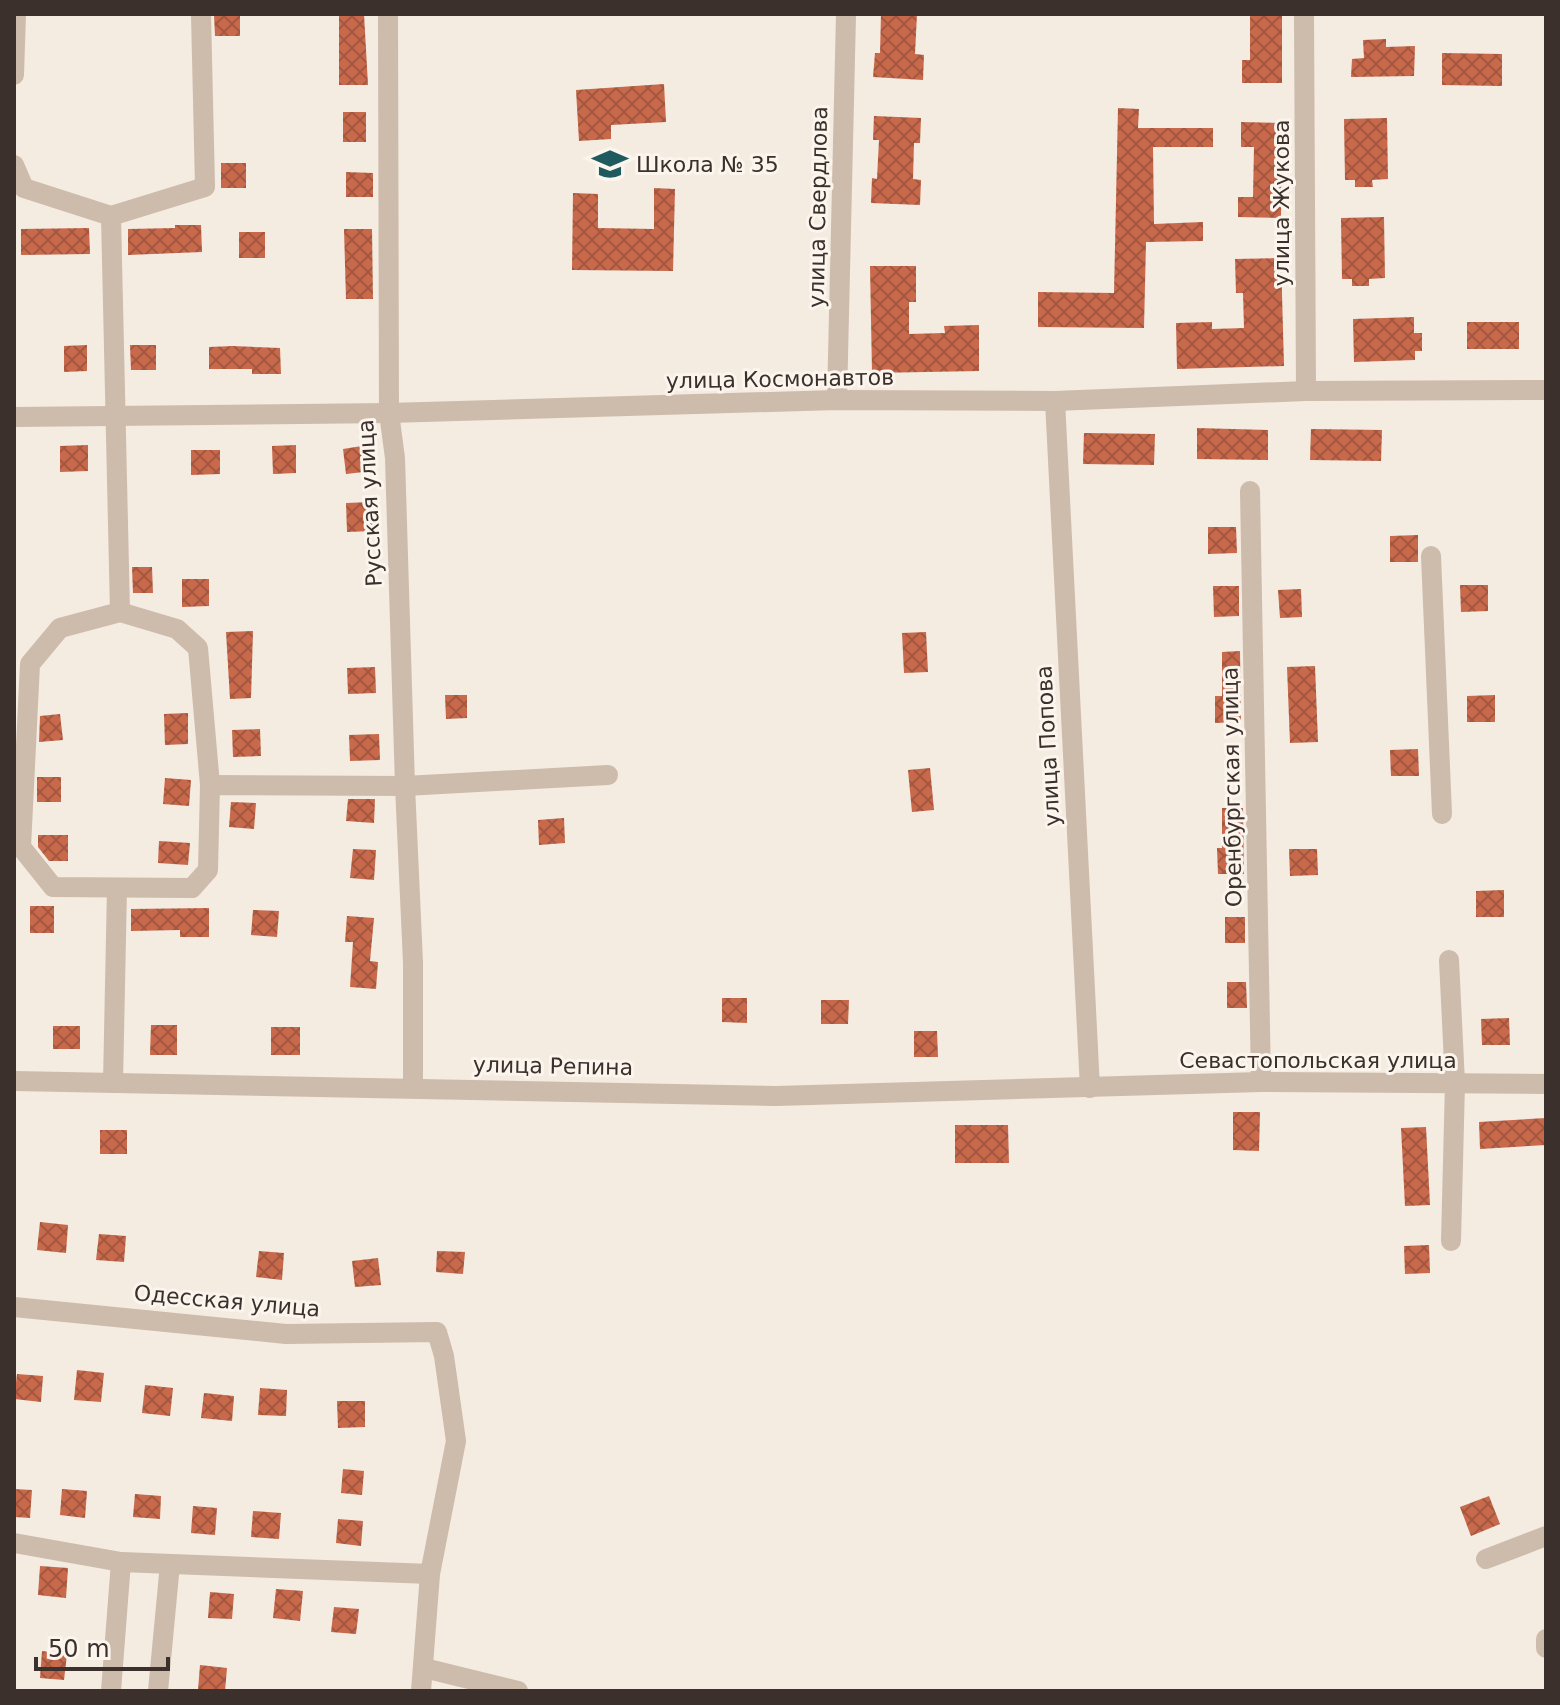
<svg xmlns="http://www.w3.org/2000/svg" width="1560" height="1705" font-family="'DejaVu Sans',sans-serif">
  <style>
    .building { fill: url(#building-cross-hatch) }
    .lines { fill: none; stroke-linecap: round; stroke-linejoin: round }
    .minor { stroke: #cdbbac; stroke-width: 20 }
    .labels { text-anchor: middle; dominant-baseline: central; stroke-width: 6; stroke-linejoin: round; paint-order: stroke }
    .poi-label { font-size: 22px; fill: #3b302b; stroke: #fbf5ee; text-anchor: start }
    .street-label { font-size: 22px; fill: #3b302b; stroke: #fbf5ee }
  </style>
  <defs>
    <pattern id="building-cross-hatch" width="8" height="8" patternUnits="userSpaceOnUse" patternTransform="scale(2)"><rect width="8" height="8" fill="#c8694b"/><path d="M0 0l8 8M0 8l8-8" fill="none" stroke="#a4573f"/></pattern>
  </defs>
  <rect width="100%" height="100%" fill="#f4ebe1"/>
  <!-- building -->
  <g class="building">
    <polygon points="214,14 240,14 240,36 215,36"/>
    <polygon points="339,14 364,14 368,85 339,85"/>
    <polygon points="881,14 917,14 915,54 924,55 923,80 873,77 875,53 880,53"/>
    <polygon points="1250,14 1282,14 1282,83 1242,83 1242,60 1250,60"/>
    <polygon points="1386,39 1386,47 1415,46 1414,76 1351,77 1352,59 1364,58 1363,40"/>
    <polygon points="1442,53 1502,54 1502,86 1442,85"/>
    <polygon points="664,84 666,122 611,125 611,139 579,141 576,90"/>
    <polygon points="1118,108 1139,109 1138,128 1213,128 1213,147 1153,147 1154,224 1203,222 1203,241 1146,242 1144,328 1038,327 1038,292 1114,293"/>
    <rect x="343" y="112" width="23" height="30"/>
    <polygon points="874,116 921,118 920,143 914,143 913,179 921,180 920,205 871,203 872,178 877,179 879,140 873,140"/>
    <polygon points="1387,118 1388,179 1372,180 1373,187 1355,187 1355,180 1345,180 1344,119"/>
    <polygon points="1241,122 1282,123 1281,218 1238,217 1238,197 1253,197 1254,147 1241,147"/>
    <rect x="221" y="163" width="25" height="25"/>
    <polygon points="346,172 373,173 373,197 346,197"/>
    <polygon points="654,188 675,189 673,271 572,270 573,193 598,194 598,228 654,229"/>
    <polygon points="1384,217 1385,278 1369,279 1369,286 1352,286 1352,279 1342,279 1341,218"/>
    <polygon points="175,225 201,225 202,252 128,255 128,229 175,228"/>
    <polygon points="89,228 90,254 21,255 21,229"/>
    <polygon points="344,229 372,229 373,299 346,299"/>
    <rect x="239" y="232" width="26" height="26"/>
    <polygon points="1281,258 1284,366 1177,369 1176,323 1212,322 1212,329 1244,328 1243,293 1236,293 1235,259"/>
    <polygon points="870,266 916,266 916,302 909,302 909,334 945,333 944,326 979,325 979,371 872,373"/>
    <polygon points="1414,317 1414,333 1422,333 1422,351 1415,351 1415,360 1354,362 1353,319"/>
    <rect x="1467" y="322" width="52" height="27"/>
    <polygon points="87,345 87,371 64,372 64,346"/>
    <polygon points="130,345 156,345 156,370 131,370"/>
    <polygon points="233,346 280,348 281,374 252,374 252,369 209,369 209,347"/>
    <polygon points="1197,428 1268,430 1268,460 1197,459"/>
    <polygon points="1311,429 1382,430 1381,461 1310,460"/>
    <polygon points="1084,433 1155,434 1154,465 1083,464"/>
    <polygon points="88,445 88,471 60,472 60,446"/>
    <polygon points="296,445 296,473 273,474 272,446"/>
    <polygon points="368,445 372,471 346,474 343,449"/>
    <polygon points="191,450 220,450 220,474 191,475"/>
    <polygon points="373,502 373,531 347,532 346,503"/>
    <polygon points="1208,527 1236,527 1237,553 1208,554"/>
    <polygon points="1418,535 1418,562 1390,562 1390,536"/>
    <polygon points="132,567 152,567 153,593 133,593"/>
    <polygon points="182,579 209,579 209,606 182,607"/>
    <polygon points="1460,585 1488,585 1488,611 1461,612"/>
    <polygon points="1213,586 1239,586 1239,616 1214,617"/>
    <polygon points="1301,589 1302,617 1280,618 1278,590"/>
    <polygon points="253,631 251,698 230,699 226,632"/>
    <polygon points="926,632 928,672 904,673 902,633"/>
    <polygon points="1240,651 1241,722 1215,723 1215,696 1222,696 1222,652"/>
    <polygon points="1315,666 1318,742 1290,743 1287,667"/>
    <polygon points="375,667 376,693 348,694 347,668"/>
    <polygon points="445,695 467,695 467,718 446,719"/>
    <polygon points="1495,695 1495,722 1467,722 1467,696"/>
    <polygon points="188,713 188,744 165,745 164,714"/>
    <polygon points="60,714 63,740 39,742 40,716"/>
    <polygon points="260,729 261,756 233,757 232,730"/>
    <polygon points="379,734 380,760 350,761 349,735"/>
    <polygon points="1418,749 1419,776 1391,776 1390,750"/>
    <polygon points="930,768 934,810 912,812 908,770"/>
    <rect x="37" y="777" width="24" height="25"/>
    <polygon points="165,778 191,780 189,806 163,804"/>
    <polygon points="348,799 375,799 374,823 346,821"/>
    <polygon points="231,802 256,803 254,829 229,827"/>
    <polygon points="1222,808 1243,808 1244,874 1218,874 1217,848 1222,848"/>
    <polygon points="564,818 565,843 539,845 538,820"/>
    <polygon points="38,835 68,835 68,861 49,861 38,847"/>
    <polygon points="159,841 190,843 188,865 158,863"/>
    <polygon points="353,849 376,850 374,880 350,878"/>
    <polygon points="1289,849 1317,849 1318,875 1290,876"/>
    <polygon points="1504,890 1504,917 1476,917 1476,891"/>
    <rect x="30" y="906" width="24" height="27"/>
    <polygon points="209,908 209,937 180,937 180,930 131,931 131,909"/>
    <polygon points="253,910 279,911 277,937 251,935"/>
    <polygon points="347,916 374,918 370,961 378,962 376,989 350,987 353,942 345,942"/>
    <rect x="1225" y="917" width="20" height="26"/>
    <polygon points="1227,982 1246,982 1247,1008 1227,1008"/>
    <polygon points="722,998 747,998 747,1023 722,1022"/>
    <polygon points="821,1000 849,1000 848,1024 821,1024"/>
    <polygon points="1509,1018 1510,1045 1482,1045 1481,1019"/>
    <polygon points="151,1025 177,1025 177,1055 150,1055"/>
    <rect x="53" y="1026" width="27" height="23"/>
    <rect x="271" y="1027" width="29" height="28"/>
    <polygon points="914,1031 937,1031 938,1057 914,1057"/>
    <polygon points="1233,1112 1260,1112 1259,1151 1233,1150"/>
    <polygon points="1546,1118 1546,1145 1480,1149 1479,1122"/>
    <polygon points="955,1125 1008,1125 1009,1163 955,1163"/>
    <polygon points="1426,1127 1430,1205 1405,1206 1401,1128"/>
    <rect x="100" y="1130" width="27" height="24"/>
    <polygon points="40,1222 68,1225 66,1253 37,1250"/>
    <polygon points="99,1234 126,1236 124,1262 96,1260"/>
    <polygon points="1429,1245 1430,1273 1405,1274 1404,1246"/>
    <polygon points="259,1251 284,1253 282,1280 256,1277"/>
    <polygon points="437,1251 465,1252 463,1274 436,1272"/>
    <polygon points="378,1258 381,1285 355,1287 352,1261"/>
    <polygon points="77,1370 104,1373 101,1402 74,1400"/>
    <polygon points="17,1374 43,1376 41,1402 14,1399"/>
    <polygon points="145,1385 173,1388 170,1416 142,1413"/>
    <polygon points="260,1388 287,1390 286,1416 258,1415"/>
    <polygon points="204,1393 234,1396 232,1421 201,1418"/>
    <polygon points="337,1401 365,1401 365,1427 338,1428"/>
    <polygon points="343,1469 364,1471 362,1495 341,1493"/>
    <polygon points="14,1489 32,1490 30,1518 14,1517"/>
    <polygon points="62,1489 87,1491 85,1518 60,1515"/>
    <polygon points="135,1494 161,1496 160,1519 133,1517"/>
    <polygon points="1489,1496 1500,1524 1471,1536 1460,1507"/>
    <polygon points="193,1506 217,1508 215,1535 191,1533"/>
    <polygon points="253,1511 281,1513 279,1539 251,1537"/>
    <polygon points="338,1519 363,1521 361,1546 336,1543"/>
    <polygon points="40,1566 68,1568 66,1598 38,1595"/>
    <polygon points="276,1589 303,1591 300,1621 273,1618"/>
    <polygon points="210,1592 234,1594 232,1619 208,1618"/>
    <polygon points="334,1607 359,1609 356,1634 331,1632"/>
    <polygon points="42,1651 67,1654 64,1680 40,1678"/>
    <polygon points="200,1665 227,1668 225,1691 198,1690"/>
  </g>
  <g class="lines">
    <!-- minor -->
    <g class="minor">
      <polyline points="201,14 205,187 111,216 120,612 60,628 30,664 21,847 53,887 192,888 208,870 210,785 405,786 413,963 413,1087"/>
      <polyline points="388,14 389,413 395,458 405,786 608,775"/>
      <polyline points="1304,14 1306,391"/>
      <polyline points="14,75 16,14"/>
      <polyline points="14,165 24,188 111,216"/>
      <polyline points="837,400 846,14"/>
      <polyline points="1055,401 1090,1088"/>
      <polyline points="14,417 389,413 837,400 1055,401 1306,391 1546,390"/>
      <polyline points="1250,491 1261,1082"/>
      <polyline points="1431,556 1442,814"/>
      <polyline points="120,612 177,629 198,648 210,785"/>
      <polyline points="1449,960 1455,1083 1451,1241"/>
      <polyline points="14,1081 776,1096 1261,1082 1546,1084"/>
      <polyline points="113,1083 117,888"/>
      <polyline points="14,1307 286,1334 437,1332 444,1356 456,1441 430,1574 421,1691"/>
      <polyline points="14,1543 121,1562 430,1574"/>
      <polyline points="1486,1559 1546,1536"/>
      <polyline points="1546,1639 1546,1648"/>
      <polyline points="424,1668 518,1691"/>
      <polyline points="111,1691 121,1562"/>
      <polyline points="158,1691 170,1564"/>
    </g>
  </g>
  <!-- icons -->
  <defs>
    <g id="school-bare" transform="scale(2.76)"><path d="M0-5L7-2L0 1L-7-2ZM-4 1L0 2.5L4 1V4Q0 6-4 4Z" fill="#1f5a5e" stroke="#fbf5ee" stroke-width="2.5" paint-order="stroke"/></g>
  </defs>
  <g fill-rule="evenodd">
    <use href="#school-bare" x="610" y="164"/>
  </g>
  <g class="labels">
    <!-- poi labels -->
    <g class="poi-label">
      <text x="636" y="164">Школа № 35</text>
    </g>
    <!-- street labels -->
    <g class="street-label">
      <text transform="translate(1281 203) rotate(-90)">улица Жукова</text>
      <text transform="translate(818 207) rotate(-89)">улица Свердлова</text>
      <text transform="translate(780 379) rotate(-1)">улица Космонавтов</text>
      <text transform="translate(370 503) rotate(-93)">Русская улица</text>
      <text transform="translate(1048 746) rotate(-93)">улица Попова</text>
      <text transform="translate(1232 787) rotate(-91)">Оренбургская улица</text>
      <text x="1318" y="1060">Севастопольская улица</text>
      <text transform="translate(553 1066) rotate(1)">улица Репина</text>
      <text transform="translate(227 1301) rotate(5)">Одесская улица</text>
    </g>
  </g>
  <!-- border -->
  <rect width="1560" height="1705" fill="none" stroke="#3b302b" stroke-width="32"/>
  <!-- scale -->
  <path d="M36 1657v12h132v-12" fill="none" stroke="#3b302b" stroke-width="4"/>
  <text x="48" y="1657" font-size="24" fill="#3b302b" stroke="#fbf5ee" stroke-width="6" paint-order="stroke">50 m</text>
</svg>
